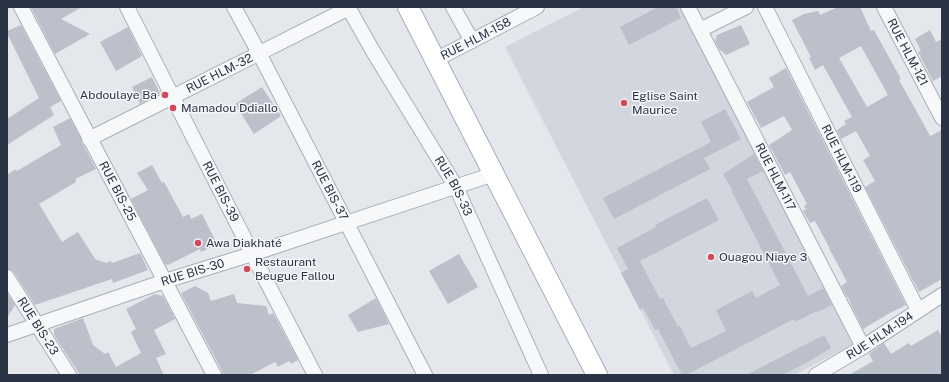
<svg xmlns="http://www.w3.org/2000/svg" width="949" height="382" font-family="'Public Sans',sans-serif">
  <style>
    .built { fill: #d2d6de }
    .building { fill: #bbc0ca; fill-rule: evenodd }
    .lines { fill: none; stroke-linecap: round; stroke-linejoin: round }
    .street-casing { stroke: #a9aeb7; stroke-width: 16 }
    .secondary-casing { stroke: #a9aeb7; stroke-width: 22 }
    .street { stroke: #f7f8fa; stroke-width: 14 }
    .secondary { stroke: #fff; stroke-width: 20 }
    .poi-dot { fill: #d1495b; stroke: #f4f6f9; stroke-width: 1.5 }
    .labels { text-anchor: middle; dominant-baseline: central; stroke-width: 3; stroke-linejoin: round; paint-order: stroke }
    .street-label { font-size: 12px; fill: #2b3445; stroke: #f4f6f9 }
    .poi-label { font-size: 12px; fill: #2b3445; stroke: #f4f6f9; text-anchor: start }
  </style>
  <rect width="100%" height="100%" fill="#e4e7ec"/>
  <!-- built -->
  <polygon class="built" points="584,7 681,7 854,344 794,375 674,375 505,47"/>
  <!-- building -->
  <g class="building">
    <polygon points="31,7 82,7 61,19 90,34 55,54"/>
    <polygon points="658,7 676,7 681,18 629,45 620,27"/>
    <path d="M838,7H860L871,31L874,30L901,79L899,80L923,123L930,136L942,130V279L919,292L865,187L875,181L863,160L870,156L856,131L841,139L837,130L846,124L844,121L852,117L823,65L815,70L809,58L811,57L792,20L804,14L818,11L820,15ZM861,46L888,95L867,107L839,58Z"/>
    <polygon points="21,25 61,101 50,107 54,115 7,145 7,119 39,98 7,33 7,31"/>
    <polygon points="741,25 750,44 726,55 719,49 715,41 717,35"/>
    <polygon points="128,27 142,56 116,71 100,42"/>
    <polygon points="930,30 936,42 942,39 942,76 933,81 918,52 921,51 915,39"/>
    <polygon points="786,68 906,305 890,313 863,329 852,307 848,297 847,297 841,286 847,282 829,248 829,247 815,221 810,223 803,211 806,209 804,206 807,204 790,172 785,175 769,145 792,130 784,116 761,128 747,102 774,87 769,78"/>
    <polygon points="152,77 160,93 140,104 132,87"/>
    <polygon points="262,87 281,116 254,134 235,104"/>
    <polygon points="725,109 741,139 704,158 710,169 614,219 603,198 711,142 701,122"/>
    <polygon points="70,118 81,139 82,143 84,146 96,169 75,179 76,182 39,204 62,242 78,232 95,259 106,263 111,261 112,263 140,253 148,270 113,283 112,279 35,305 14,272 11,270 7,269 7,175 16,169 17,171 61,145 53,127"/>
    <polygon points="754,154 763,171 747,179 808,296 823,288 832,305 817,312 817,311 795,322 794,319 686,375 682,375 658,329 655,330 643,308 640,310 621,273 628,269 617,248 656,227 655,225 707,198 719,220 640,261 660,299 663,298 678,327 680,326 691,348 726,331 716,310 752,291 756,298 780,285 731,190 732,190 723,174"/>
    <polygon points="152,165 162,183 164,182 183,217 189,214 191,219 202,214 217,244 201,252 200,249 168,265 165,264 131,199 148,190 137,173"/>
    <polygon points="459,254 478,287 448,304 429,271"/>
    <polygon points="195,286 208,293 211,301 234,294 237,303 266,306 269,315 273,313 298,360 291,364 289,361 278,367 275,362 250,375 222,375 222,371 181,293"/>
    <polygon points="7,293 15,305 7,318"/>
    <polygon points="155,294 163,296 175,319 154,330 166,354 156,358 164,375 80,375 54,335 54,329 83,318 93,345 105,354 108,352 116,367 141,353 131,332 136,329 126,309"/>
    <polygon points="376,298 389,324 358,332 348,315"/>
    <polygon points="938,330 942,337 942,375 849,375 873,361 869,354 884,343 891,354 909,343 911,346"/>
    <polygon points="824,335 831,348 811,360 783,375 746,375"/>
  </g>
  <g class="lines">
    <!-- street casing -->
    <g class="street-casing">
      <g id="street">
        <path id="s1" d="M21,7C85,130 150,252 214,375"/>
        <path id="s2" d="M127,7L258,265L315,375"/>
        <path id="s3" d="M234,7L259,53L425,375"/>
        <path id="s4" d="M348,7L374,53L456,187L541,375"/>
        <polyline points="453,7 472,41"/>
        <path id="s5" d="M688,7L863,347"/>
        <path id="s6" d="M765,7L918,310"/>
        <path id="s7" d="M884,7L942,118"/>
        <polyline points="700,30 746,7"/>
        <path id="s8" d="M435,60L537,7"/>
        <path id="s9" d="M89,139L349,8"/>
        <path id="s10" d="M7,277L69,375"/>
        <path id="s11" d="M7,335L165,281L252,254L494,174"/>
        <path id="s12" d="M816,375L863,347L942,295"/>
      </g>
    </g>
    <!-- secondary casing -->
    <g class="secondary-casing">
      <polyline id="secondary" points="408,7 597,375"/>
    </g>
    <!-- street -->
    <use href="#street" class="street"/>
    <!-- secondary -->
    <use href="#secondary" class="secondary"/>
  </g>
  <!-- markers -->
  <g class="poi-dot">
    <circle cx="165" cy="95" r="4"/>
    <circle cx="624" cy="103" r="4"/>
    <circle cx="173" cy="108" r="4"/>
    <circle cx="198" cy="243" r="4"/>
    <circle cx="711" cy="257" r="4"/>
    <circle cx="247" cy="269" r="4"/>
  </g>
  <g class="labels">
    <!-- street labels -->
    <g class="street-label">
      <text stroke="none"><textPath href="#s8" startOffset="46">RUE HLM-158</textPath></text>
      <text stroke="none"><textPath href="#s7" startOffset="51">RUE HLM-121</textPath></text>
      <text stroke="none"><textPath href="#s9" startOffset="146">RUE HLM-32</textPath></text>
      <text stroke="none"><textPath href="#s6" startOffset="170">RUE HLM-119</textPath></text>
      <text stroke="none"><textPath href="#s5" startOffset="191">RUE HLM-117</textPath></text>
      <text stroke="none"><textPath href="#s4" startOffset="208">RUE BIS-33</textPath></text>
      <text stroke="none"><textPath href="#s1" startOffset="208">RUE BIS-25</textPath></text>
      <text stroke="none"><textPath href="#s2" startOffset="207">RUE BIS-39</textPath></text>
      <text stroke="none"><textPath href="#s3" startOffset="207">RUE BIS-37</textPath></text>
      <text stroke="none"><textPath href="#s11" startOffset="196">RUE BIS-30</textPath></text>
      <text stroke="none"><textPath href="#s10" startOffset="58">RUE BIS-23</textPath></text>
      <text stroke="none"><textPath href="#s12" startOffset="75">RUE HLM-194</textPath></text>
    </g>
    <!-- poi labels -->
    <g class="poi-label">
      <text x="157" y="95" text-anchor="end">Abdoulaye Ba</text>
      <text x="632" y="96">Eglise Saint<tspan x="632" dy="14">Maurice</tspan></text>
      <text x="181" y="108">Mamadou Ddiallo</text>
      <text x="206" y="243">Awa Diakhaté</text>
      <text x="719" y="257">Ouagou Niaye 3</text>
      <text x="255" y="262">Restaurant<tspan x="255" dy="14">Beugue Fallou</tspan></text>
    </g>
  </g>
  <!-- border -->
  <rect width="949" height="382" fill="none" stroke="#2b3445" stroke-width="16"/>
</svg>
